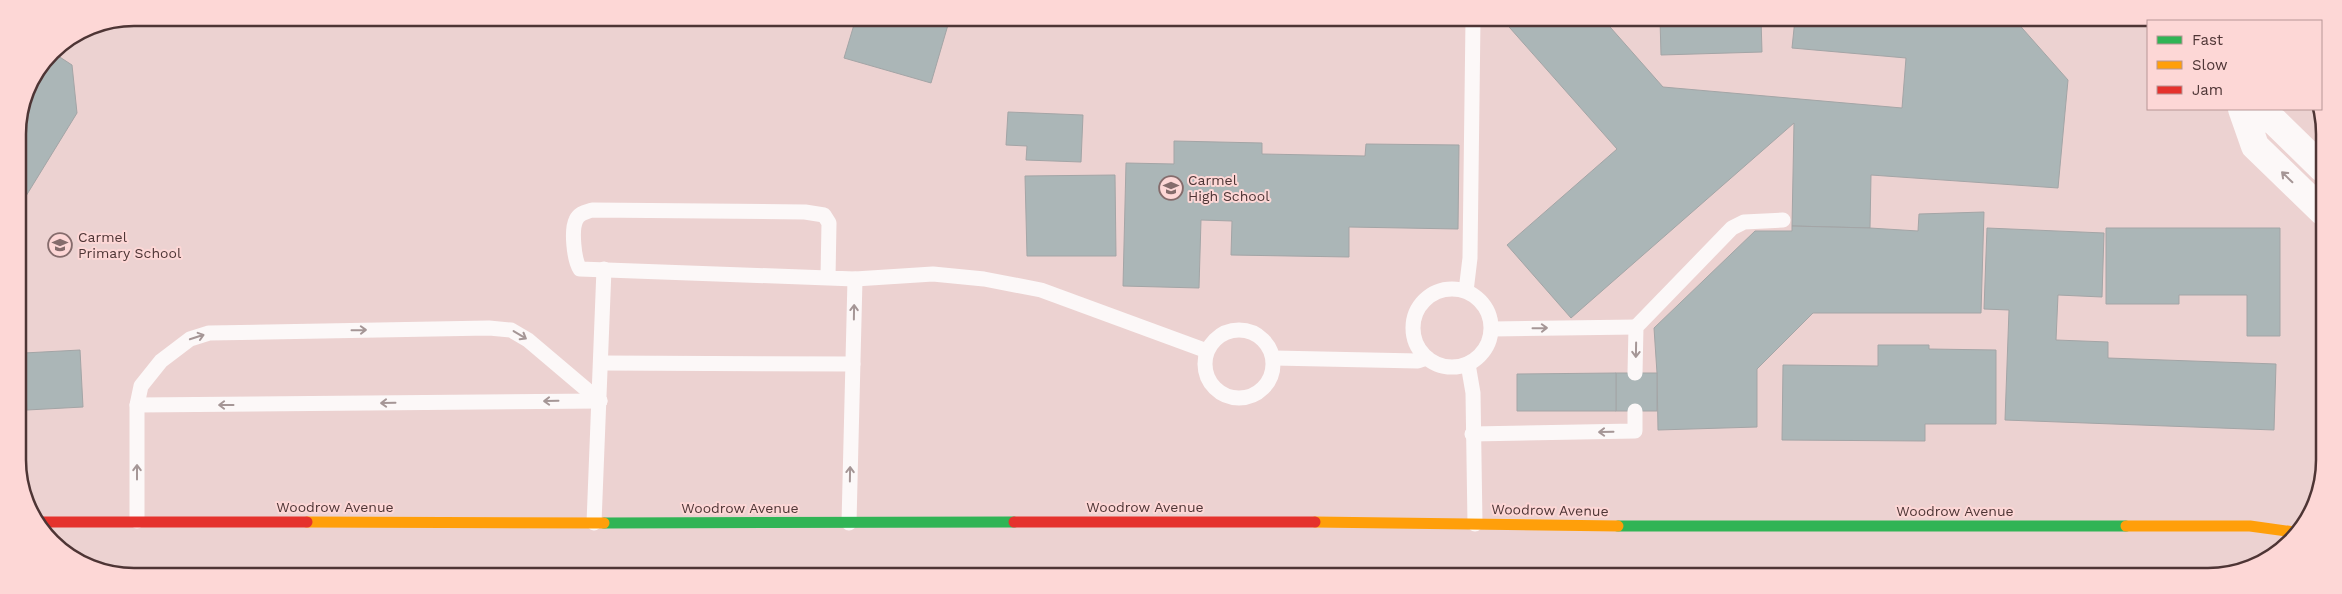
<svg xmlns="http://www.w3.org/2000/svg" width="2342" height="594" font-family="'Work Sans',sans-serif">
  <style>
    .building { fill: #abb6b7; stroke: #a3a5a6 }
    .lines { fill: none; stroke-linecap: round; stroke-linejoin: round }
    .lane { stroke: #fcf8f8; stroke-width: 15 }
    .street { stroke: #fcf8f8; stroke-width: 28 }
    .fast { stroke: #30b455; stroke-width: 11 }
    .slow { stroke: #ff9f0a; stroke-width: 11 }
    .jam { stroke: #e5322d; stroke-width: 11 }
    .oneway { stroke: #a59696 }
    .labels { text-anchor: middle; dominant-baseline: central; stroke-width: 4; stroke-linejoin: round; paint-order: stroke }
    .poi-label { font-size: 14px; fill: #4e3535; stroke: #fdd7d6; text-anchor: start }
    .street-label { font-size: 14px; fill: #4e3535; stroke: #fdd7d6 }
    .rim { fill: none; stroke: #4e3535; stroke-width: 2.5 }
  </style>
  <rect width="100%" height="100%" fill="#ecd2d1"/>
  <!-- building -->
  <g class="building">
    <polygon points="856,18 950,18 931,83 844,58"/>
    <polygon points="1333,19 1439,19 1439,21 1334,23"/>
    <polygon points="1502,19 1603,19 1663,87 1902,108 1906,58 1792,48 1795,19 2015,20 2068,80 2058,188 1871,175 1870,228 1792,226 1794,123 1571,318 1507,245 1617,149"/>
    <polygon points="1660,19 1761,19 1762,52 1661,55"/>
    <polygon points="52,52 72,65 77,113 18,209 18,127 27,89"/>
    <polygon points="1008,112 1083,115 1081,162 1026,160 1027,146 1006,145"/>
    <polygon points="1174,141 1262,143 1262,154 1365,156 1366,144 1459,145 1458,229 1349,227 1349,257 1231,255 1232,221 1201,220 1199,288 1123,286 1126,163 1174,164"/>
    <polygon points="1115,175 1116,256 1027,256 1025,176"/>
    <polygon points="1984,212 1981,313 1813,313 1757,369 1757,427 1658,430 1657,373 1654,328 1755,231 1792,231 1792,226 1870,228 1918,231 1919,214"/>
    <polygon points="1987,228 2104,233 2102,297 2058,295 2056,340 2108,342 2108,358 2276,364 2274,430 2005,420 2009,310 1984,309"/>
    <polygon points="2106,228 2280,228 2280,336 2247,336 2247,295 2179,295 2179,304 2106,304"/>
    <polygon points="1878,345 1929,345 1929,349 1996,350 1996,424 1925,424 1925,441 1782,440 1783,365 1878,366"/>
    <polygon points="19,350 23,350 22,413 19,413"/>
    <polygon points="80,350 83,407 27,410 24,353"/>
    <rect x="1616" y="373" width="41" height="38"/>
    <polygon points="1616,373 1616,411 1517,411 1517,374"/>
  </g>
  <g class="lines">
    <!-- lane -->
    <g class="lane">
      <path d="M828,278L829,223L824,215L805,212L592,210C586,212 579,213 576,220C571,230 574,260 580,269L855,279L933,274L984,279L1041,290L1207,351"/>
      <circle cx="1452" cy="328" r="39"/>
      <polyline points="1466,291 1470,258 1473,19"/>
      <polyline points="1492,329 1636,327"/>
      <circle cx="1239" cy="364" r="34"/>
      <polyline points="1274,358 1418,361 1427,358"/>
      <polyline points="601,363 853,364"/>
      <polyline points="1468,364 1473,393 1475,524"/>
      <polyline points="1635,373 1636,327 1732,228 1744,222 1783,220"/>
      <polyline points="137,405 600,401"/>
      <polyline points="1472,434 1635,431 1635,411"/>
      <polyline points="137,521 137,405 141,386 161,361 190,339 209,333 489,328 511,330 528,340 600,401"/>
      <polyline points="594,523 604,269"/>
      <polyline points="849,523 855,279"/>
    </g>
    <!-- street -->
    <g class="street">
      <polyline points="2159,20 2161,21"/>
      <polyline points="2242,109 2255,146 2322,211"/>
      <polyline points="2251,109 2275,122 2322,168"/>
    </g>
    <!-- fast -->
    <g class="fast">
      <polyline points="604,523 1014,522"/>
      <polyline points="1618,526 2126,526"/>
    </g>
    <!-- slow -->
    <g class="slow">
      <polyline points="307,522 604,523"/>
      <polyline points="1315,522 1618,526"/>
      <polyline points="2126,526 2250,526 2294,532"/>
    </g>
    <!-- jam -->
    <g class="jam">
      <polyline points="41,522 307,522"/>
      <polyline points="1014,522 1315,522"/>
    </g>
  </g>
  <!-- one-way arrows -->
  <defs><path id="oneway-shaft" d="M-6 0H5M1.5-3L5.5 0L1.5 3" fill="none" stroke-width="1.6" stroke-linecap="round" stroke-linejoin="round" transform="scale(1.25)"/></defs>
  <g class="oneway">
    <use href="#oneway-shaft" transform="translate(2287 177) rotate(-136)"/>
    <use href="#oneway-shaft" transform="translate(854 312) rotate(-89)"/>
    <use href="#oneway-shaft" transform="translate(1540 328) rotate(-1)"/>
    <use href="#oneway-shaft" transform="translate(359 330) rotate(-1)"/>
    <use href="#oneway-shaft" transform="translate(520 335) rotate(31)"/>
    <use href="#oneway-shaft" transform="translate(197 337) rotate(-18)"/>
    <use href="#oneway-shaft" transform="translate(1636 350) rotate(91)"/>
    <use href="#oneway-shaft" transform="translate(551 401) rotate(179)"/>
    <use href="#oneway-shaft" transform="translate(388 403) rotate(179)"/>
    <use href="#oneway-shaft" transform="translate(226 405) rotate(180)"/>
    <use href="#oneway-shaft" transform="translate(1606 432) rotate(179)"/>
    <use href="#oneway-shaft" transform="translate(137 472) rotate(-90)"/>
    <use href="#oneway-shaft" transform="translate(850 474) rotate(-89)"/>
  </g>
  <!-- icons -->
  <defs>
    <g id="school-ring" transform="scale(1.25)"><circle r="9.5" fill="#fdd7d6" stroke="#856c6c" stroke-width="1.5"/><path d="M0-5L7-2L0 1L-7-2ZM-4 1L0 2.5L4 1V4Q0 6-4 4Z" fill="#856c6c"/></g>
  </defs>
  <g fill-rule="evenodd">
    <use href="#school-ring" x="1171" y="188"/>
    <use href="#school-ring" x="60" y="245"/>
  </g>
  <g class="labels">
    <!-- poi labels -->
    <g class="poi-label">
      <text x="1188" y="180">Carmel<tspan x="1188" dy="16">High School</tspan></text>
      <text x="78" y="237">Carmel<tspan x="78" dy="16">Primary School</tspan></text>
    </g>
    <!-- street labels -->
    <g class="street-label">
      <text x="335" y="507">Woodrow Avenue</text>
      <text x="1145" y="507">Woodrow Avenue</text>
      <text x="740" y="508">Woodrow Avenue</text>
      <text transform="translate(1550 510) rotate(1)">Woodrow Avenue</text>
      <text x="1955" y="511">Woodrow Avenue</text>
    </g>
  </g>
  <!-- crop -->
  <path d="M0 0H2342V594H0ZM134 26H2208A108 108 0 0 1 2316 134V460A108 108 0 0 1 2208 568H134A108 108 0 0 1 26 460V134A108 108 0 0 1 134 26Z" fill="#fdd7d6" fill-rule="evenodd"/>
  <path class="rim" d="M134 26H2208A108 108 0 0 1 2316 134V460A108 108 0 0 1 2208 568H134A108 108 0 0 1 26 460V134A108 108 0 0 1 134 26Z"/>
  <!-- legend -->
  <rect x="2147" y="20" width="175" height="90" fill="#fdd7d6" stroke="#b79696"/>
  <rect x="2157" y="36" width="25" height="8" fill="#30b455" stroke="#b79696"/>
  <text x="2192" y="45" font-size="15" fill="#4e3535">Fast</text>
  <rect x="2157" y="61" width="25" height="8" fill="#ff9f0a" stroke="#b79696"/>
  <text x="2192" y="70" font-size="15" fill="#4e3535">Slow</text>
  <rect x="2157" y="86" width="25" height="8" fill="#e5322d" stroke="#b79696"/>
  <text x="2192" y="95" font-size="15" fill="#4e3535">Jam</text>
</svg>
